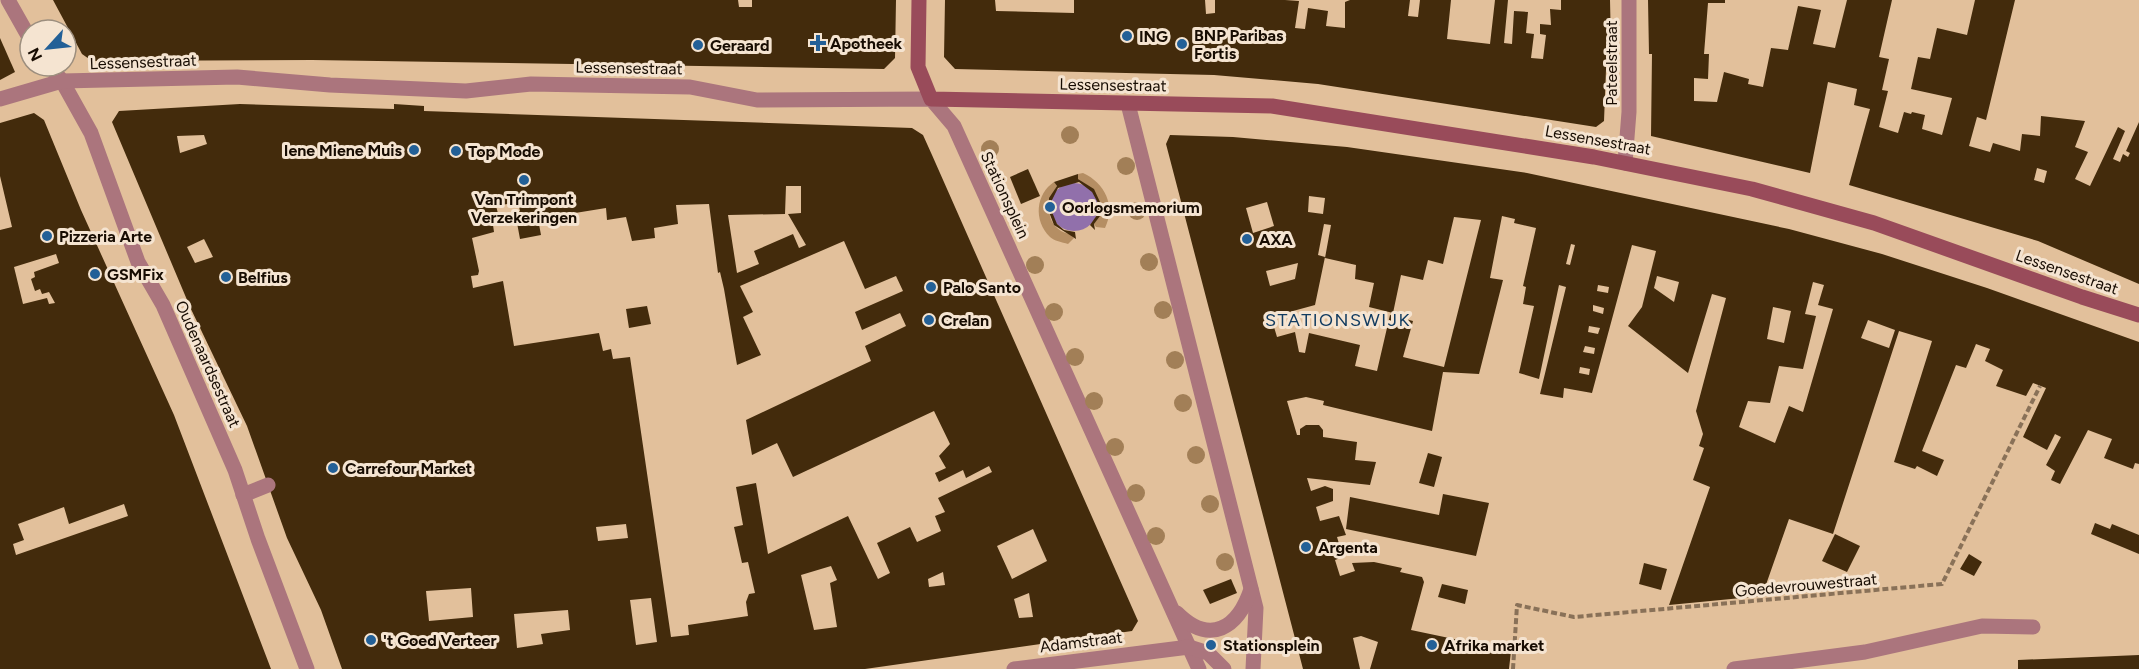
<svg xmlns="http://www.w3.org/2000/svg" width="2139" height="669" font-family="Figtree,sans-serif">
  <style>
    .green { fill: #b58e63 }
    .water { fill: #9170ab }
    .building { fill: #432b0c; fill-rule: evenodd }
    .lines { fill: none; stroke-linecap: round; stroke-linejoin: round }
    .path { stroke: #897158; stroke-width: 4; stroke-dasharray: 6 3; stroke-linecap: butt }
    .lane { stroke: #ab757d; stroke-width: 15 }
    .street { stroke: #ab757d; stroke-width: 15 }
    .secondary { stroke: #994b5a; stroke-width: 15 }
    .tree { fill: #a27f57 }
    .poi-dot { fill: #236097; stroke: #f5e4d1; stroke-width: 2 }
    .labels { text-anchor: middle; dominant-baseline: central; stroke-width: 6; stroke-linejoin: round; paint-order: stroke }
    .poi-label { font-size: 16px; font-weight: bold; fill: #170c02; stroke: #f5e4d1; text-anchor: start }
    .street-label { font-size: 16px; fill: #170c02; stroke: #f5e4d1 }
    .neighbourhood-label { font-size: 18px; letter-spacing: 1.5px; fill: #113b60; stroke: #f5e4d1 }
  </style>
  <rect width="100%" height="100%" fill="#e2c09b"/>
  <!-- green -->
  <g class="green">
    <path d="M1083,173C1105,183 1116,206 1105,228L1096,227L1094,224C1108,204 1096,191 1078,179V174Z"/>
    <path d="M1054,182L1057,186C1048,200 1044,220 1061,231C1067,234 1070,233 1074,238L1068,244C1062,242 1054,241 1050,237C1033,220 1036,194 1054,182Z"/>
  </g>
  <!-- water -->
  <circle class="water" cx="1074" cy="207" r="24"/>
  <!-- building -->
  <g class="building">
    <polygon points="53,0 738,0 739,7 752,7 752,0 896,0 895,58 884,69 312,60 92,61 82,54"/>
    <polygon points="945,0 995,0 996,11 1074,13 1074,0 1205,0 1206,14 1215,13 1215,0 1285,0 1299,1 1295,28 1305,29 1308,8 1328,11 1326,26 1345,28 1345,2 1350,0 1410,0 1408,16 1418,17 1420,0 1451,0 1447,39 1490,44 1495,0 1508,0 1504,43 1512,44 1514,11 1528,12 1526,33 1534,34 1531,58 1543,59 1546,35 1540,34 1540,24 1551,25 1550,9 1561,10 1561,0 1610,0 1611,45 1607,44 1604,121 1596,127 1318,84 1214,75 955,69 944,57"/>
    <path d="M1648,0H1725V3H1708L1704,54H1709L1708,79L1694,78V101L1717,102L1724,72L1749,79L1748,84L1763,87L1771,48L1788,50L1798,6L1821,10L1813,44L1835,48L1847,0H1892L1879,57L1889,59L1882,90L1888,91L1879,127L1898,133L1904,112L1911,114L1912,112L1925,115L1922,129L1942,135L1952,98L1911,89L1918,57L1930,59L1937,28L1967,35L1975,0H2015L1986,120L1977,117L1969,146L1990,152L1993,143L2020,151L2022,134L2040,136L2041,116L2085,121L2075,147L2088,152L2075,179L2090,186L2118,127L2125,131L2113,159L2120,162L2123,154L2128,157L2130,153L2126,151L2139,122V284L2038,241L1849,185L1870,109L1854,105L1857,89L1828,82L1810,173L1651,136L1652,54H1649ZM2037,168L2047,171L2044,183L2034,180Z"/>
    <polygon points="0,38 15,72 0,80"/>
    <path d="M240,104L394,109V104L424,106V111L912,128L923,135L932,155L1138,621L1132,631L865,669H342L321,610L287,538L247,426L190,307L112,122L119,111ZM204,135L207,144L180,153L177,136ZM786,186H801V213L788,214L806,245L799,248L793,234L754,251L759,264L737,273L728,215L785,214ZM518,202L520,211L515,212L520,239L541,235L538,219L606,208L607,220L626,217L632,241L655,238L654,228L678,224L676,205L709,204L718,273L720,272L724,289L737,365L761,355L743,317L753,312L740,286L844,241L865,289L896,276L903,291L855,312L862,330L900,313L906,326L865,346L871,361L746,420L752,455L777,443L793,477L934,411L950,444L939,456L946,468L935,473L939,482L963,470L966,478L989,466L992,472L938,498L945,512L935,516L941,531L917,542L910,527L877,543L890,573L878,579L848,516L768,554L756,483L736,487L743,525L734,527L742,563L748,562L755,593L749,594L746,602L748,616L688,625L689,635L671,637L630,357L613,359L611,349L603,351L599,333L514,346L503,281L473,288L471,276L478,275L479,271L472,238L494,232L492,218L499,217L496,206ZM204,239L213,257L195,263L187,247ZM626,524L628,538L598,541L596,527ZM1033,529L1047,561L1012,579L997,546ZM831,566L837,580L830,583L837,627L814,630L801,575ZM943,572L945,585L929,587L928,579ZM471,588L473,617L429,621L426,591ZM1029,593L1033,617L1019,618L1014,599ZM651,598L657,642L636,645L630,600ZM568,610L570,630L541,634L543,644L517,648L514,614Z"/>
    <path d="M34,113L44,120L81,210L174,415L271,669H0V230L12,227L0,176V123ZM56,254L59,263L34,272L35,277L31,279L35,291L40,289L42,294L49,292L55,303L49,304L47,298L23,304L14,267ZM124,504L128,516L16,555L13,544L24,540L18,524L64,507L69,524Z"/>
    <path d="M1170,135L1233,137L1347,147L1527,173L1789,229L1882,254L1987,288L2139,342V464L2135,463L2133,469L2104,458L2112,439L2088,430L2060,484L2051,480L2055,471L2046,465L2061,437L2055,434L2047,450L2023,437L2046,388L2033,383L2026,396L1996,386L2003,370L1985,361L1990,349L1976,344L1966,368L1956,365L1922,451L1944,460L1937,476L1917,466L1915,469L1894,462L1932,341L1899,331L1833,534L1789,519L1762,596L1669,605L1710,487L1693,480L1704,448L1699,446L1703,434L1696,411L1726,298L1712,294L1688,373L1628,326L1642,307L1656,251L1632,245L1592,393L1564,388L1563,398L1540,394L1566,287L1559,285L1539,379L1519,373L1534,306L1523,304L1526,287L1523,286L1536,228L1514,223L1515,219L1502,216L1490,278L1503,280L1479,374L1443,372L1432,431L1323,405L1324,401L1306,397L1287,401L1297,435H1300V429L1306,425H1319L1323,430V437L1357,442L1355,460L1376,462L1370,485L1307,478L1311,491L1325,486L1333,489V501L1316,507L1320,521L1339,516L1346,535L1337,537L1343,557L1335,560L1340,576L1355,571L1352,563L1374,562L1402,568L1400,572L1422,577L1424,582L1411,630L1511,651L1509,669H1370L1378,642L1361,636L1353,638L1360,669H1303L1166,144ZM1309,196L1325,198L1323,214L1308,212ZM1267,202L1274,226L1253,233L1246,208ZM1454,217L1481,220L1444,367L1403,357L1413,321L1390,315L1377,371L1355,366L1360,345L1309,333L1305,353L1299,352L1295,332L1277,337L1271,317L1315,305L1325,257L1318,255L1324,224L1331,225L1325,258L1356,265L1355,279L1374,283L1369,307L1393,313L1401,275L1423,280L1428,260L1443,264ZM1571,244L1575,245L1570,265L1566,264ZM1298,263L1295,279L1270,286L1266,271ZM1657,276L1679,282L1674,302L1654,288ZM1813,282L1824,285L1818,305L1833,309L1803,412L1789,406L1775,443L1739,427L1748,401L1770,403L1779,366L1803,369L1816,316L1805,314ZM1598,285L1609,287L1608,293L1597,291ZM1593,305L1604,308L1603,314L1593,311ZM1773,307L1791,311L1784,343L1767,339ZM1868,320L1895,330L1889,348L1861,338ZM1589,326L1600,328L1598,334L1588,332ZM1585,346L1595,348L1594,354L1583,352ZM1580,367L1590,369L1589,375L1579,373Z"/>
    <polygon points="1028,169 1040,196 1021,204 1010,177"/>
    <polygon points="1078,174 1078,179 1094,189 1100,202 1100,216 1094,224 1095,230 1090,225 1097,215 1098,203 1092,192 1079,182 1058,188 1052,200 1052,212 1057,224 1064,230 1075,232 1076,239 1054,225 1049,212 1049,198 1057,186 1054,182"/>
    <polygon points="647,306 651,324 629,328 626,309"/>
    <polygon points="1428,453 1442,457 1434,487 1419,483"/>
    <polygon points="1443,494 1489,503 1476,556 1346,529 1350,497 1439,515"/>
    <polygon points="2095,523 2110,529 2112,524 2139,535 2139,554 2091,534"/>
    <polygon points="1835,534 1860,546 1847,572 1822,561"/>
    <polygon points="1969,554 1982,562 1974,576 1960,569"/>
    <polygon points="1644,563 1667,569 1661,590 1639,584"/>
    <polygon points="1231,579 1237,593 1210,604 1203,590"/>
    <polygon points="1442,584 1468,590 1465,604 1438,597"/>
    <polygon points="2139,655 2139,669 2018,669 2018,660"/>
  </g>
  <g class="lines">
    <!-- path -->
    <polyline class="path" points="1513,669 1517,605 1574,617 1942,584 2040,386"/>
    <!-- lane -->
    <g class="lane">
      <polyline points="243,495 268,485"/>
      <polyline points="1734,669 1865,652 1982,626 2033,627"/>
    </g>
    <!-- street -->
    <g class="street">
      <polyline points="8,0 30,39"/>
      <polyline points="50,66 62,81 91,133 138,262 163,305 235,470 258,539 307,669"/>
      <polyline points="0,99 62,81 237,77 330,85 466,91 531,84 690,87 757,100 931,99 954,126 1199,669"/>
      <polyline points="1128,104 1256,608 1253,669"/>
      <polyline points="1625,163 1629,112 1629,0"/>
      <path d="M1177,613C1210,646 1238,628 1251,589"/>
      <polyline points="1014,669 1189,647 1208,653 1224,669"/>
    </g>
    <!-- secondary -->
    <polyline class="secondary" points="919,0 918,67 931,99 1272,106 1594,157 1752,189 1874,223 2082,297 2139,315"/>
  </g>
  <!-- trees -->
  <g class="tree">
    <circle cx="1070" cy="135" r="9"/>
    <circle cx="990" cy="149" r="9"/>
    <circle cx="1126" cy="166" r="9"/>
    <circle cx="1137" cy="211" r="9"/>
    <circle cx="1149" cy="262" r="9"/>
    <circle cx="1035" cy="265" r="9"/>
    <circle cx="1163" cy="310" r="9"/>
    <circle cx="1054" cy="312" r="9"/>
    <circle cx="1075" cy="357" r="9"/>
    <circle cx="1175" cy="360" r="9"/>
    <circle cx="1094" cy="401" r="9"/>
    <circle cx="1183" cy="403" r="9"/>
    <circle cx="1115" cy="447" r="9"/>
    <circle cx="1196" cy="455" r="9"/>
    <circle cx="1136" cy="493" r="9"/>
    <circle cx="1210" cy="504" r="9"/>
    <circle cx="1156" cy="536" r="9"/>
    <circle cx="1225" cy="562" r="9"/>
  </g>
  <!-- markers -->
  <g class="poi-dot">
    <circle cx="1127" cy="36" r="6"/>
    <path d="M815 34h6v6h6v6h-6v6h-6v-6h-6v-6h6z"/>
    <circle cx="1182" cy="44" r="6"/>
    <circle cx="698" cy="45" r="6"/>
    <circle cx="414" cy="150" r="6"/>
    <circle cx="456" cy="151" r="6"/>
    <circle cx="524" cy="180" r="6"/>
    <circle cx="1050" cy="207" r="6"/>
    <circle cx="47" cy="236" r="6"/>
    <circle cx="1247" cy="239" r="6"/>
    <circle cx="95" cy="274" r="6"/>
    <circle cx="226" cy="277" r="6"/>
    <circle cx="931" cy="287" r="6"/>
    <circle cx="929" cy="320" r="6"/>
    <circle cx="333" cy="468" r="6"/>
    <circle cx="1306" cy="547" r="6"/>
    <circle cx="371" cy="640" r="6"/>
    <circle cx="1211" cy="645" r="6"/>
    <circle cx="1432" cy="645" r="6"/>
  </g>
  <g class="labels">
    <!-- poi labels -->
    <g class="poi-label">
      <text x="1194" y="35">BNP Paribas<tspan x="1194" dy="18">Fortis</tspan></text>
      <text x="1139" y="36">ING</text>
      <text x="830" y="43">Apotheek</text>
      <text x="710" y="45">Geraard</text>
      <text x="402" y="150" text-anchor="end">Iene Miene Muis</text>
      <text x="468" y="151">Top Mode</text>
      <text x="524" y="199" text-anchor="middle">Van Trimpont<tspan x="524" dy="18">Verzekeringen</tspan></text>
      <text x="1062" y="207">Oorlogsmemorium</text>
      <text x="59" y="236">Pizzeria Arte</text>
      <text x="1259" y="239">AXA</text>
      <text x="107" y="274">GSMFix</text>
      <text x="238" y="277">Belfius</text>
      <text x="943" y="287">Palo Santo</text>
      <text x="941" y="320">Crelan</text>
      <text x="345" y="468">Carrefour Market</text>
      <text x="1318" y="547">Argenta</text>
      <text x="383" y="640">'t Goed Verteer</text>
      <text x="1223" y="645">Stationsplein</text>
      <text x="1444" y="645">Afrika market</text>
    </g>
    <!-- street labels -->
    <g class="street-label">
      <text transform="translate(143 62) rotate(-2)">Lessensestraat</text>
      <text transform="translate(1611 63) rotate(-90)">Pateelstraat</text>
      <text transform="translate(629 68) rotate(1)">Lessensestraat</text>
      <text transform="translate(1113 85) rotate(1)">Lessensestraat</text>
      <text transform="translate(1598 140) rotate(10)">Lessensestraat</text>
      <text transform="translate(1005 195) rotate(65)">Stationsplein</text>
      <text transform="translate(2067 272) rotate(19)">Lessensestraat</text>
      <text transform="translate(208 364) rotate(66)">Oudenaardsestraat</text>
      <text transform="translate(1806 585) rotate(-5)">Goedevrouwestraat</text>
      <text transform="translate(1081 642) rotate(-7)">Adamstraat</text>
    </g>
    <!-- neighbourhood labels -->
    <g class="neighbourhood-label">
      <text x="1338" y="320">STATIONSWIJK</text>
    </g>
  </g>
  <!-- north arrow -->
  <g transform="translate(48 48) rotate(243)"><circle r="28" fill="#f5e4d1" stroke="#9c8e7e" stroke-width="1.5"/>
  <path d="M0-4.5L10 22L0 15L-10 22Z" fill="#236097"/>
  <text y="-9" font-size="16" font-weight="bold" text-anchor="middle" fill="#170c02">N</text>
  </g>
</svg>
